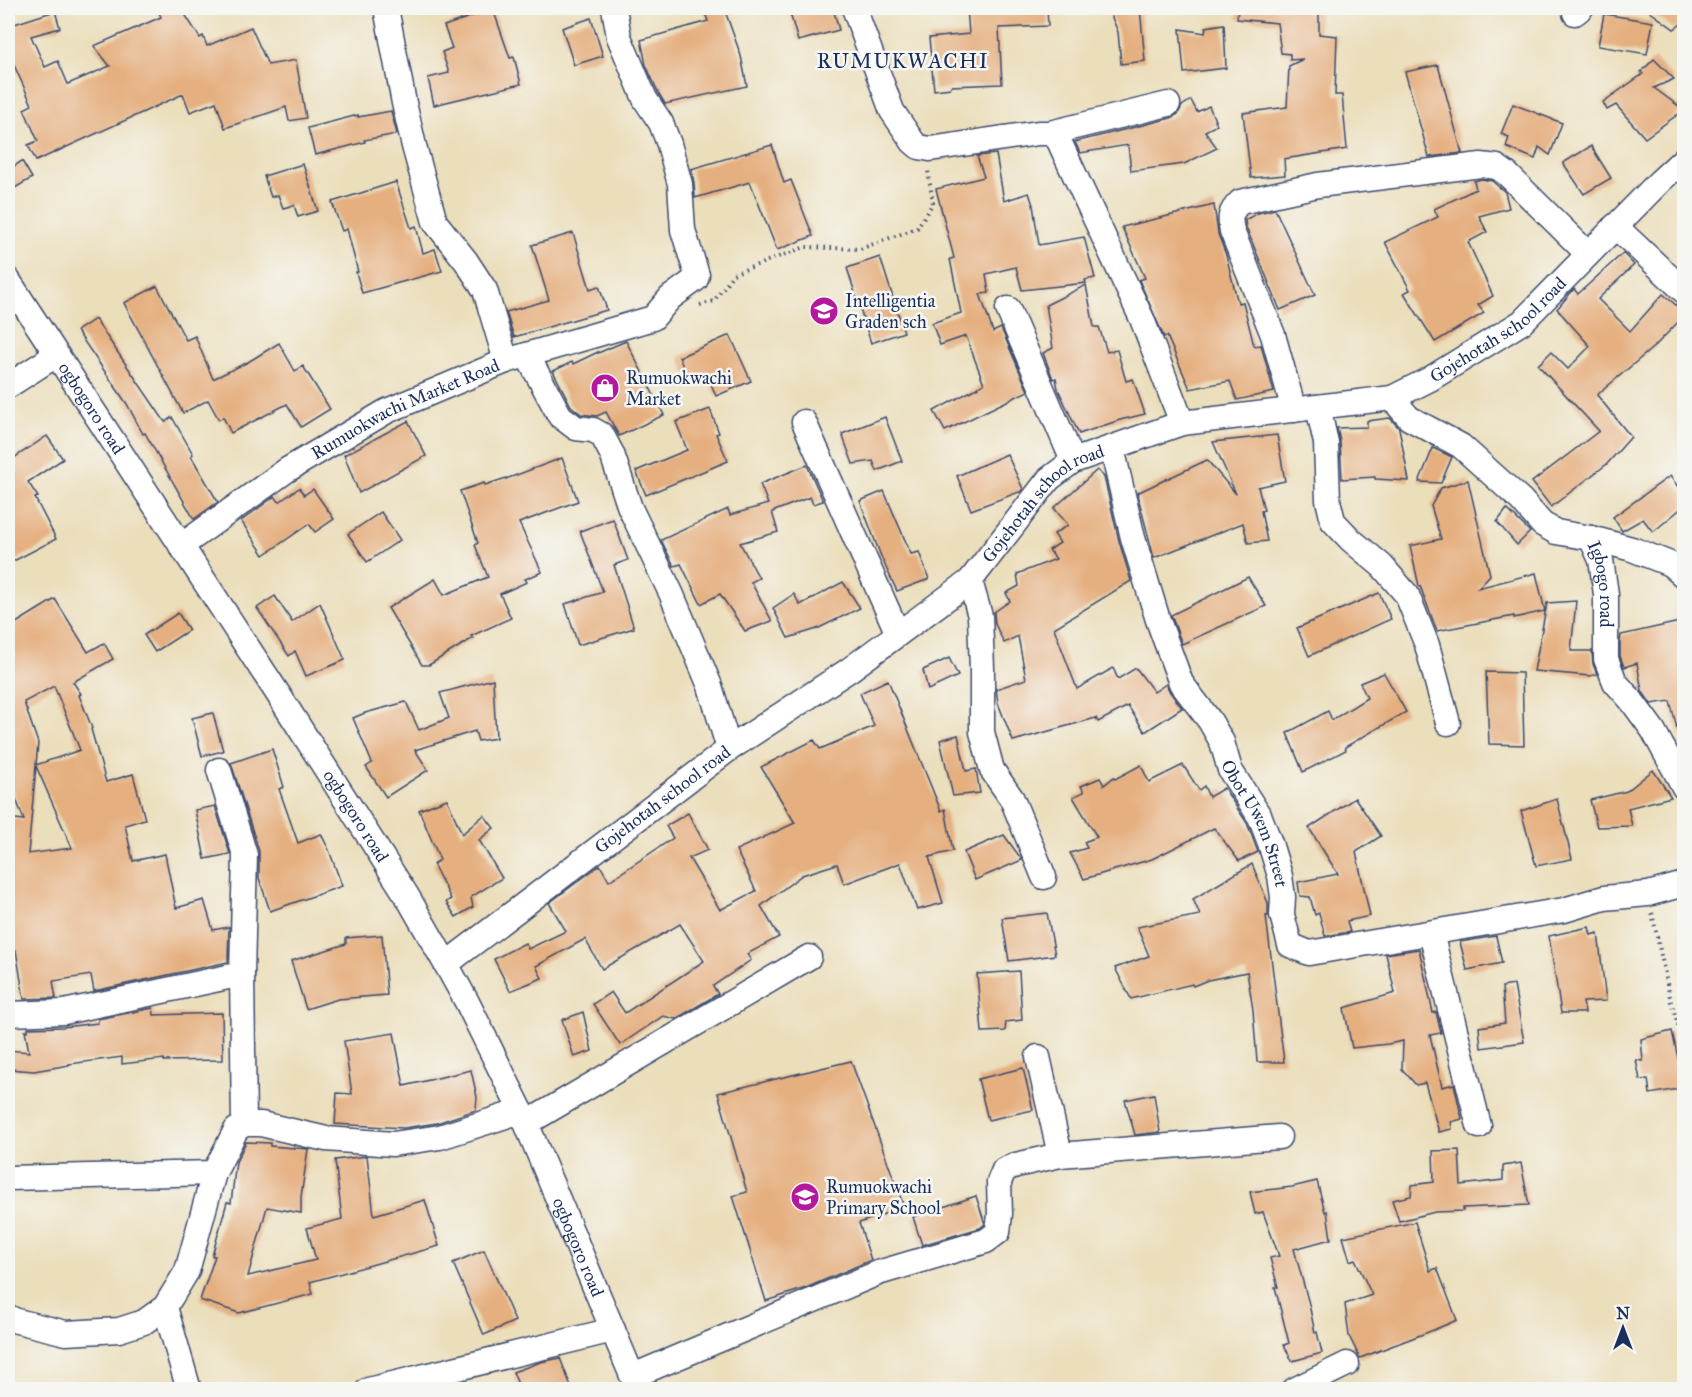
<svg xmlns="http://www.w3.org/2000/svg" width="1692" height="1397" font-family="'IM FELL Great Primer',serif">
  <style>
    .building { fill: #e5af7f; fill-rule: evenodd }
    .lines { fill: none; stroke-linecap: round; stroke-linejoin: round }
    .minor-casing { stroke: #3a496c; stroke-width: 27 }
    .path { stroke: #3a496c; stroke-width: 4; stroke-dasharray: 1.5 4.5; stroke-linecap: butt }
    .minor { stroke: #fff; stroke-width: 24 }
    .labels { text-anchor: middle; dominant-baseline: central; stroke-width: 5; stroke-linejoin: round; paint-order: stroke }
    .poi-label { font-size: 18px; fill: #1b2f5e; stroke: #f6f6f2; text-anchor: start }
    .street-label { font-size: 18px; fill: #1b2f5e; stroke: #f6f6f2 }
    .quarter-label { font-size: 21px; letter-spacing: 1.5px; fill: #1b2f5e; stroke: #f6f6f2 }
  </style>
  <rect width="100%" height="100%" fill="#f6f6f2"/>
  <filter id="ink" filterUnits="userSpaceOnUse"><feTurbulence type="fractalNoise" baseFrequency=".0167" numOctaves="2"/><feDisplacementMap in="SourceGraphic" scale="12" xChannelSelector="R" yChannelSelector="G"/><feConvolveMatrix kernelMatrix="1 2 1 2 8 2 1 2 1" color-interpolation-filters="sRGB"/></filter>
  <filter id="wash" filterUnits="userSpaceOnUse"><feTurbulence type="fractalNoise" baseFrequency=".008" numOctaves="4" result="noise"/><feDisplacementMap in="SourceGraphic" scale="24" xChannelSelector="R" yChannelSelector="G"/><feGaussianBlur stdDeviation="1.35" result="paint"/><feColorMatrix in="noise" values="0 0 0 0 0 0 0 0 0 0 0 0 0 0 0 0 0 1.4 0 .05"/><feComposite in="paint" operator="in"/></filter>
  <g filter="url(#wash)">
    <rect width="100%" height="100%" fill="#ebdebb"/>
    <g id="blocks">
      <!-- building -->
      <g class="building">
        <polygon points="157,8 181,8 200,38 203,36 207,46 251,27 268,65 296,60 306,118 289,121 286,107 225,128 216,102 190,112 183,94 36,161 28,145 38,141 24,109 32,105 14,65 8,69 8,26 55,11 60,28 31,36 45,67 58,61 68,84 110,66 94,46 161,17"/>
        <polygon points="703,8 724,8 741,56 747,86 665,104 658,92 646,65 641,40 708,21"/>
        <polygon points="808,8 833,8 839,30 798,41 790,13"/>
        <polygon points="967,8 1047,8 1048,26 999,28 1002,84 951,86 951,88 934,90 929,38 969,34"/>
        <polygon points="1108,8 1140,8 1145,61 1121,64 1118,32"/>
        <polygon points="1238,8 1309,8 1319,11 1319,34 1337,36 1335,95 1342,95 1347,149 1284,159 1285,175 1251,178 1243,113 1287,107 1289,66 1303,59 1290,60 1290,54 1281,53 1277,23 1237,19"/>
        <polygon points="1645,8 1684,8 1684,22 1674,29"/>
        <polygon points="493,9 510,58 514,57 521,84 434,105 428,78 449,73 442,52 452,48 444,26"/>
        <polygon points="1604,14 1653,22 1647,54 1598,46"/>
        <polygon points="591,18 603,56 574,65 562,28"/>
        <polygon points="1224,24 1226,68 1184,73 1180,29 1205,33 1206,27"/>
        <polygon points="1654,59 1674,79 1654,88 1684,110 1645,138 1616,105 1607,110 1603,102 1643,74 1641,72"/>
        <polygon points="1438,65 1462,153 1429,157 1405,72"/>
        <polygon points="1191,100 1197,112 1209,106 1217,125 1205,131 1217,148 1184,164 1131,171 1128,145 1080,153 1075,142 1171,118 1178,114 1182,106"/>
        <polygon points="1513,104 1562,123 1550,155 1539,147 1535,159 1506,147 1509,137 1501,134"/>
        <polygon points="391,111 397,134 364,140 365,142 315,155 308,128 358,115 358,117"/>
        <polygon points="772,145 784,183 791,180 813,236 777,250 750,182 695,198 694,183 691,169"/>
        <polygon points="1591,146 1611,178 1584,194 1563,163"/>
        <polygon points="996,154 1004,201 1029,193 1033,205 1039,245 1084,237 1095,278 1085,280 1086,283 1022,290 1016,267 986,274 989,293 980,294 993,332 1001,328 1028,391 945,431 934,411 984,384 966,336 940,345 932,323 961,313 950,259 954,258 936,189 984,177 977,156"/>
        <polygon points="22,161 32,178 8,192 8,170"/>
        <polygon points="303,164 318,211 298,217 294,205 283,208 278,195 271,197 264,176"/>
        <polygon points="1482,179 1492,181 1505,192 1509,208 1479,216 1487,232 1468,242 1493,296 1478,305 1484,313 1435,342 1404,293 1410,290 1385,242 1438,217 1434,209 1476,189 1474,181"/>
        <polygon points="396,182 411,228 416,226 423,253 435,249 442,271 362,293 356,272 358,272 347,229 342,231 332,202"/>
        <polygon points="1214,205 1218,234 1226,255 1238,303 1243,302 1254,346 1261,345 1274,392 1237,400 1230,381 1190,389 1167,336 1164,337 1139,280 1145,278 1122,227"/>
        <polygon points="1275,209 1315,295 1280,310 1246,227 1245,221 1245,220 1258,213"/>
        <polygon points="573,233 590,289 599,286 607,310 514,337 506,312 549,300 532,245"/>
        <polygon points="1623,253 1634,265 1598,299 1630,331 1663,294 1684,312 1684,316 1656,345 1597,395 1631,437 1607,464 1551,507 1532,482 1599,431 1538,365 1551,352 1568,369 1590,346 1557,309 1574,289 1578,294"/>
        <polygon points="880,257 904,332 871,343 847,268"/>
        <polygon points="1086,285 1094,327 1099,327 1107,352 1117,350 1126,381 1133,379 1145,414 1120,420 1079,434 1058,389 1056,378 1053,379 1043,353 1053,348 1046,305"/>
        <polygon points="157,286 186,340 195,336 213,379 248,362 279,343 295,371 303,366 330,409 301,427 287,404 231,433 223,417 219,420 208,400 183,413 124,303"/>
        <polygon points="95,319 165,422 172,417 193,454 191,456 218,502 194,519 145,433 143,434 127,404 77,331"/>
        <polygon points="730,335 751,381 716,396 707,374 689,381 679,357"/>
        <polygon points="626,341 664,415 619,436 606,412 597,416 581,414 571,406 553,371 572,362 573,364 598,352 598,353"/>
        <polygon points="710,409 719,433 716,434 728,461 646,495 636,471 687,450 676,422"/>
        <polygon points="885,417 902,461 877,471 873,461 853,464 842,434"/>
        <polygon points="1390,418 1399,428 1409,481 1375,479 1375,477 1342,479 1340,442 1337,428 1367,427 1367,421"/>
        <polygon points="408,421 426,456 359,493 344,455"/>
        <polygon points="1277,435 1285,481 1258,487 1264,510 1261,511 1267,541 1248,543 1243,523 1154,558 1137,493 1207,460 1236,494 1213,442"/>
        <polygon points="47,436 63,459 28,482 38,497 35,498 56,539 8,564 8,462"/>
        <polygon points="1433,448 1452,457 1441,483 1419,482"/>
        <polygon points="1007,454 1023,489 1022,491 971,510 957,476"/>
        <polygon points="562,458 578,501 519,523 542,572 525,579 527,582 500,594 511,618 471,636 473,638 429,665 422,665 388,608 435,579 444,595 488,577 475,545 478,543 460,491 484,483 485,485 506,478 506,479"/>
        <polygon points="807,465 823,501 813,504 810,497 772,512 778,532 740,543 759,578 751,582 772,621 745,631 720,594 701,604 681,564 674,566 661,540 728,509 730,515 768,504 760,484"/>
        <polygon points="1097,470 1104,477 1119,541 1131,581 1054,628 1077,689 1113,668 1118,679 1136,668 1154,692 1166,684 1170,692 1182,708 1145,732 1128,706 1098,722 1096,718 1013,741 998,703 996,689 1026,679 1018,636 1004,643 995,624 994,612 1010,601 1006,593 1019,586 1017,574 1056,559 1049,550 1060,543 1054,534 1068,525 1054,508"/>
        <polygon points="1670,476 1684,495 1684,506 1653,532 1643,519 1622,531 1613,517"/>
        <polygon points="1468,480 1490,575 1478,588 1536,573 1545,611 1514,618 1514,616 1437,631 1420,586 1419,586 1410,546 1441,539 1431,506 1441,488"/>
        <polygon points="299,488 304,495 313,489 334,519 315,532 309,524 264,555 241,521 275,496 279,502"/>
        <polygon points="884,491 911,554 919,552 929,579 897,591 882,559 860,501"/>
        <polygon points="1507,509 1530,532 1517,545 1497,522"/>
        <polygon points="381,512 400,540 367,562 348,534"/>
        <polygon points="613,519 628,560 614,565 634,628 578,645 565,604 603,592 580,531"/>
        <polygon points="1248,577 1266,606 1182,644 1171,615"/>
        <polygon points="843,582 860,608 817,629 788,638 773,608 794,594 800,605"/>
        <polygon points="1379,593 1391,619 1309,656 1297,628"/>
        <polygon points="275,596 292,622 320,603 345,660 306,676 295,651 289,656 257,608"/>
        <path d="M55,599L88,652L104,643L113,659L73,682L81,694L79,695L92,728L91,729L106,782L133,774L145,819L125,825L133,861L165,854L176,908L204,900L213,930L229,927L228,962L94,991L91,975L53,981L56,998L24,999L16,950L8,951V818L24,820L8,778V628ZM54,686L80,750L36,765L38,743L24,702ZM36,766L72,848L28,854Z"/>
        <polygon points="1576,601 1571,651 1592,651 1593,664 1597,674 1590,676 1534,671 1547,603"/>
        <polygon points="178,613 189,630 155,652 144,635"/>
        <polygon points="1684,621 1684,735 1679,736 1670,701 1651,704 1642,691 1637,663 1624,667 1620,656 1620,643 1621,635"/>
        <polygon points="949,658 958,676 928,690 923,670"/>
        <polygon points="1486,672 1522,673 1524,745 1489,744"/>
        <polygon points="1384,673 1406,712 1345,747 1346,750 1303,772 1287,733 1328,711 1332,720 1367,698 1360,683"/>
        <polygon points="493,679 496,738 478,741 475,731 415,750 428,770 386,797 366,767 372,763 353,718 365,713 406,702 419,730 449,718 440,693"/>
        <polygon points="888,680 941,811 945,809 953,851 929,857 943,903 917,910 900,863 844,884 837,864 802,875 761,906 779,937 747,954 751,960 713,986 718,994 676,1019 663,1016 620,1045 593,1004 611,992 625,1013 704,961 680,924 602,969 585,939 536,966 542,978 510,991 494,959 525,943 528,949 566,931 549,903 600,865 609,881 673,838 666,826 688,813 708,850 689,858 720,910 756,891 736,850 795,823 761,767 814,740 820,749 874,726 860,693"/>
        <polygon points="213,713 223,751 202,756 192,718"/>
        <polygon points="958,735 966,771 976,769 980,793 953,796 940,740"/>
        <polygon points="272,749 284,787 279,789 298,843 321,834 329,850 342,886 270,911 259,878 259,851 231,763"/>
        <polygon points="1141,765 1149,782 1183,765 1199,790 1204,786 1209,797 1224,788 1247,823 1258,852 1239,861 1214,828 1152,859 1084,879 1070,853 1087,848 1084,842 1097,837 1073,797 1084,792 1081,786 1100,778 1104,785 1114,777 1115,779"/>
        <polygon points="1653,770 1671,797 1628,808 1632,826 1597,827 1590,800 1627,791"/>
        <polygon points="1355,798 1381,836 1356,852 1370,916 1347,921 1350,932 1325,936 1319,913 1315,915 1310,897 1300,896 1298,882 1338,874 1309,828"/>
        <polygon points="447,799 462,834 484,815 494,828 479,840 502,878 471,897 473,907 456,917 446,902 451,899 433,864 440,860 419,810"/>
        <polygon points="1557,799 1572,859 1536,866 1521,811"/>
        <polygon points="215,806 230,854 205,859 195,810"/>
        <polygon points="1004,835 1022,860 975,880 964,852"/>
        <polygon points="1252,864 1268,903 1268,916 1266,916 1284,1062 1257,1062 1253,1010 1247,972 1208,980 1193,986 1192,984 1131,999 1115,968 1149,956 1137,927 1200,915 1193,899"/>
        <polygon points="1047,913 1055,955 1009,961 1002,918"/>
        <polygon points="1589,927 1591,935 1598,933 1606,1001 1583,1002 1585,1013 1561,1013 1549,936"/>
        <polygon points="382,935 387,995 338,999 306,1009 291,961 346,944 346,938"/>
        <polygon points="1496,936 1502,963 1467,970 1460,942"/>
        <polygon points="1419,949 1433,1013 1436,1012 1441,1033 1430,1035 1442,1087 1454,1084 1462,1119 1451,1122 1452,1129 1439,1132 1425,1083 1416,1085 1402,1069 1403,1041 1388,1044 1352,1048 1344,1008 1395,993 1386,954"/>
        <polygon points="1019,971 1022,1020 1006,1022 1005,1031 982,1032 977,974"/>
        <polygon points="1514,985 1524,1042 1481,1048 1479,1027 1505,1023 1502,987"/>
        <polygon points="153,1008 154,1015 222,1013 223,1060 164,1061 164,1059 122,1064 122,1057 69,1064 70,1065 34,1071 8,1069 8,1050 29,1052 25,1031 28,1031 28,1028 63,1027 98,1023 98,1019"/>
        <polygon points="583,1012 592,1051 574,1057 562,1020"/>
        <polygon points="1672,1031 1680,1067 1684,1068 1684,1070 1681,1071 1684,1088 1650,1094 1648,1079 1640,1080 1636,1060 1643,1061 1641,1039"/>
        <polygon points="394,1033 404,1086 471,1070 477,1097 476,1110 437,1123 404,1128 335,1124 337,1093 352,1094 344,1041"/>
        <polygon points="851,1061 904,1207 859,1223 871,1260 806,1288 766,1301 733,1196 747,1192 718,1093"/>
        <polygon points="1023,1068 1033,1110 988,1120 978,1079"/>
        <polygon points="1154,1094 1160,1132 1135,1135 1125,1100"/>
        <polygon points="246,1142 270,1143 270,1146 308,1149 301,1197 301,1213 267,1207 248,1276 316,1260 307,1228 342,1219 335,1160 367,1156 374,1215 425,1200 439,1246 310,1282 313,1294 239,1313 200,1300 215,1256 212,1256 227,1202 231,1203 236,1162"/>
        <polygon points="1459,1150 1461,1185 1503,1180 1503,1166 1521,1163 1529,1205 1463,1208 1463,1211 1435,1212 1399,1221 1392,1200 1411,1196 1412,1185 1434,1182 1433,1151"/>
        <polygon points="1317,1181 1325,1212 1327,1211 1331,1239 1294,1249 1309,1304 1315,1333 1317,1332 1322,1353 1292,1361 1284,1345 1289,1343 1275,1287 1278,1287 1270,1258 1279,1256 1263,1212 1255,1214 1250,1192 1292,1187"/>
        <polygon points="976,1196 985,1224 980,1228 922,1245 913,1217"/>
        <polygon points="1415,1222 1430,1271 1437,1268 1457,1320 1431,1331 1360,1358 1349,1336 1345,1304 1372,1295 1355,1259 1350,1261 1343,1237"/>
        <polygon points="484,1250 515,1321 484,1335 453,1263"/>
        <polygon points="560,1358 572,1389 520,1389 513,1372 541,1362"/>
      </g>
    </g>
  </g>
  <g filter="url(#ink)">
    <use href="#blocks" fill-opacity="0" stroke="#3a496c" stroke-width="1.5"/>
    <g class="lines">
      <!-- minor casing -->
      <g class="minor-casing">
        <g id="minor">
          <polyline points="386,8 404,103 414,146 435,222 466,261 485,290 506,361"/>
          <polyline points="854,8 892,111 913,142 919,147 930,149 1038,133 1050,133 1168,104"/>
          <polyline points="1575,13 1581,8"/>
          <polyline points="1050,133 1058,139 1142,319 1182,423"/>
          <polyline points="1615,226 1684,291"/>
          <path id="s1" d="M8,280L280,697L407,896L446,964L467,1002L521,1111L638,1390"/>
          <polyline points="1008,309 1073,461"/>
          <polyline points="527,355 560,416 576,428 593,430 602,435 612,454 630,508 671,593 710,686 729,749"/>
          <polyline points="8,386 56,355"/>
          <polyline points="1392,398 1409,418 1461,446 1521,500 1542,524 1556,532 1591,538 1632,549 1670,564 1684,576"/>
          <polyline points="1318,407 1326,443 1328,500 1333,521 1351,540 1382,566 1407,595 1427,645 1448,723"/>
          <path d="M1294,410L1273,335L1232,231C1229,217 1230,212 1240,202L1318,185L1481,165L1497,167L1507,174L1588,254"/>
          <polyline points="804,422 898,634"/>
          <path id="s2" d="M1112,448L1133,538L1158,620L1181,683L1210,721L1222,742L1230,770L1260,817L1270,843L1280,876L1283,897L1282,915L1290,945L1309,953L1564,910L1604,898L1648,894L1684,884"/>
          <path id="s3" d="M1591,538L1601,560L1606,594V659L1615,682L1631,700L1653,730L1684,787"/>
          <path id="s4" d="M181,546L287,470L387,411L506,361L653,318L670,298L696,279L697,275L683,230L680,184L669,144L661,123L645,99L619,37L614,8"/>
          <polyline points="970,581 980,616 982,669 982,732 992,770 1012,799 1044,877"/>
          <polyline points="219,770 245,855 242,974 244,1124"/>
          <polyline points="1431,933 1479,1126"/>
          <path id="s5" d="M446,964L729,749L849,670L970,581L1049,479L1073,461L1182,423L1392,398L1430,379L1522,322L1660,181L1684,159"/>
          <polyline points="8,1014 64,1012 242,974"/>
          <polyline points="1038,1057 1060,1155"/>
          <polyline points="527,1123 809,957"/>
          <polyline points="8,1178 214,1173"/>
          <polyline points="165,1307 189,1390"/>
          <polyline points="8,1317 17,1321 66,1333 119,1330 144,1322 165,1307 187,1271 214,1173 236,1130 244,1124 261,1124 326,1139 393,1144 440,1137 521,1111"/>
          <polyline points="633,1376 878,1273 986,1241 998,1232 1000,1214 999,1182 1004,1170 1016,1165 1060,1155 1279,1137"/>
          <polyline points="368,1390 613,1330"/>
          <polyline points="1294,1390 1347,1364"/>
        </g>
      </g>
      <!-- path -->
      <g class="path">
        <polyline points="700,305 714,301 733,274 805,247 860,249 917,228 933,203 928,171"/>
        <polyline points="1652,913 1671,1002 1682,1037"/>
      </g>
      <!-- minor -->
      <use href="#minor" class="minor"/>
    </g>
  </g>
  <!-- icons -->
  <defs>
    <g id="school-disc" transform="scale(1.5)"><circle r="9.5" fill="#b5179e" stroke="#f6f6f2"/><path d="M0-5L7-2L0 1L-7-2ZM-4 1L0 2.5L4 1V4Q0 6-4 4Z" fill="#fff"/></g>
    <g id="shop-disc" transform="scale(1.5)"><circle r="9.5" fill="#b5179e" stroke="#f6f6f2"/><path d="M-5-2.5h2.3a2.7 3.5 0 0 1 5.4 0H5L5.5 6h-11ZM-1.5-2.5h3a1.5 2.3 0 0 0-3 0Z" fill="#fff"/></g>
  </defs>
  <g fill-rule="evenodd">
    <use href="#school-disc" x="824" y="311"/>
    <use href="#shop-disc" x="605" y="388"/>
    <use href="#school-disc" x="805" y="1197"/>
  </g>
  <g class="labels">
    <!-- poi labels -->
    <g class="poi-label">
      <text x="845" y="301">Intelligentia<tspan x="845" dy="21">Graden sch</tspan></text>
      <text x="626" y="378">Rumuokwachi<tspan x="626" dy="21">Market</tspan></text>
      <text x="826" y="1187">Rumuokwachi<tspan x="826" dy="21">Primary School</tspan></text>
    </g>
    <!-- street labels -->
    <g class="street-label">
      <text stroke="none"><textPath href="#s5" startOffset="1262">Gojehotah school road</textPath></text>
      <text stroke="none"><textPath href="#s1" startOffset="153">ogbogoro road</textPath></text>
      <text stroke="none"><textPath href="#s4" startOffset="264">Rumuokwachi Market Road</textPath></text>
      <text stroke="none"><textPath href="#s5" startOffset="758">Gojehotah school road</textPath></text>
      <text stroke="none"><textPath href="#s3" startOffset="48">Igbogo road</textPath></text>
      <text stroke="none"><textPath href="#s5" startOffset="272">Gojehotah school road</textPath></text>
      <text stroke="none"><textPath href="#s1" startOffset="639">ogbogoro road</textPath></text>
      <text stroke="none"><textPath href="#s2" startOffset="406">Obot Uwem Street</textPath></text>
      <text stroke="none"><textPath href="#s1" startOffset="1125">ogbogoro road</textPath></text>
    </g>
    <!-- quarter labels -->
    <g class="quarter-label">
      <text x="903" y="61">RUMUKWACHI</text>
    </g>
  </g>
  <!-- margin -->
  <rect width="1692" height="1397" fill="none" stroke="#f6f6f2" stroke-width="30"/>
  <!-- north arrow -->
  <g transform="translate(1623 1328)" stroke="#f6f6f2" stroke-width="4.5" paint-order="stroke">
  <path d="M0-4.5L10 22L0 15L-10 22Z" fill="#1b2f5e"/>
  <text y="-9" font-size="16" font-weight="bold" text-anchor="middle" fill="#1b2f5e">N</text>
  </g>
</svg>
